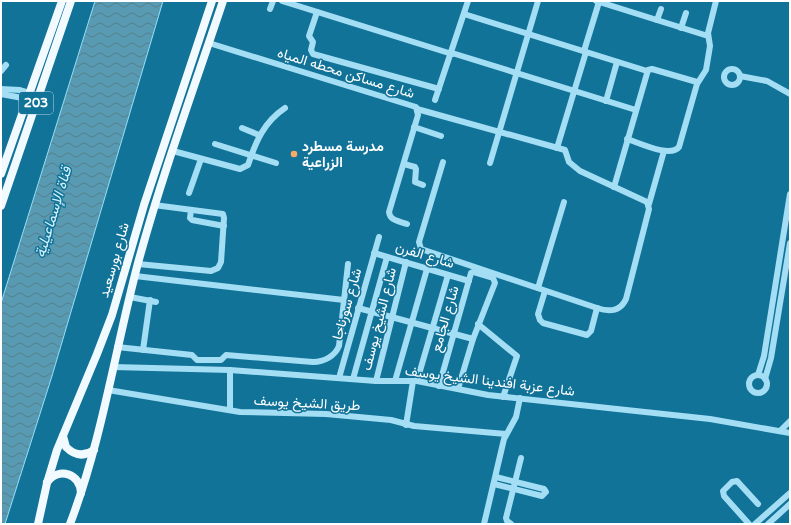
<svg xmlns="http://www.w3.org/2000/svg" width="791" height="525" font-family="'Varela Round',Vazirmatn,sans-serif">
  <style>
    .water { fill: url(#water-waves); stroke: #96def7 }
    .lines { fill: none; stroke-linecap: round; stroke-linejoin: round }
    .minor { stroke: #a4def4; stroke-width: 6 }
    .major { stroke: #f1faff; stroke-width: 8 }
    .poi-dot { fill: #ffa967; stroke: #127399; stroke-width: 1.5 }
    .labels { text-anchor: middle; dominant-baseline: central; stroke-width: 3; stroke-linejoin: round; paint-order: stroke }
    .shield { fill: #127399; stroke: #b8d5e0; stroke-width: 1 }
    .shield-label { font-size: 13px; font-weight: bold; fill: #fff }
    .street-label { font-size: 14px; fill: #fff; stroke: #127399 }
    .poi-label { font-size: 14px; font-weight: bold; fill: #fff; stroke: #127399; text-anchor: start }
    .water-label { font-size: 15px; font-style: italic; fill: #d4f2fc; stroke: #127399 }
  </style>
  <defs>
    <pattern id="water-waves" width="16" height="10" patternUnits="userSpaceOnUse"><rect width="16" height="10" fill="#599ab3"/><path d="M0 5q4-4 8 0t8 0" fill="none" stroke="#547f8f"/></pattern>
  </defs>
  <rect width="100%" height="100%" fill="#127399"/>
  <!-- water -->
  <polygon class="water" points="95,1 163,1 52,376 5,524 1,524 1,303"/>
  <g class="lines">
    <!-- minor -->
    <g class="minor">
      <polyline points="282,1 452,54"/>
      <polyline points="596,1 708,36"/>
      <polyline points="270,9 273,1"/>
      <polyline points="317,12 309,36 313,42 311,50 313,54 439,89"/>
      <polyline points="464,14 647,71"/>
      <polyline points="657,20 661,9"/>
      <polyline points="681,28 686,13"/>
      <path d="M209,43L416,107L418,115L389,212C390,221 399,221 407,224"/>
      <polyline points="584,51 599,2"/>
      <polyline points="452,53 636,110"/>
      <circle cx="732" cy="77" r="8"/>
      <polyline points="1,71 6,65"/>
      <polyline points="740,76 767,81 790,94"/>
      <polyline points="1,89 20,90 30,93"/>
      <polyline points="1,94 28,99"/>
      <polyline points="435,100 468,1"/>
      <polyline points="606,101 617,62"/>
      <path d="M417,109L565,150L569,162L580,171L647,202L649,209L626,299C620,312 609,312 597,308L421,249L419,242L443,162"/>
      <polyline points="414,127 441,136"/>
      <polyline points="242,128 259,135"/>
      <path d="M627,139C640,143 670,158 679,147L697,84L706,70L710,46L708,33L716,1"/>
      <polyline points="215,144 276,163"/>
      <polyline points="557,148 586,52"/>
      <path d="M173,151L240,169L248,165C256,141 264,122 285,108"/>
      <polyline points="490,163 538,1"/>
      <polyline points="404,164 415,167 416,169 415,182 423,185"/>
      <polyline points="614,187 648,70 652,69 697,82"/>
      <polyline points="189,193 201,159"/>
      <polyline points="649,204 664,151"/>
      <polyline points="191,210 190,218 192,220 224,226"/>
      <polyline points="374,253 469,281"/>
      <polyline points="138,264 211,271 218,268 221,262 224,218 223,214 154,205"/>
      <polyline points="135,276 344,300"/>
      <polyline points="538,288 564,202"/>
      <polyline points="545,291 538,314 540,320 543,323 587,335 591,331 597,308"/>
      <polyline points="130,297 156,302"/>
      <polyline points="358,308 473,339"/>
      <polyline points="478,324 517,356 503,397"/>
      <path d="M117,347L192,355L197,360H221L226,355L313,362C324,362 335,356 339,346L348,264"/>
      <polyline points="143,350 150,300"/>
      <polyline points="113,367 230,370 376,381 417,381 488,395 710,419 790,433"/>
      <polyline points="758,375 764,356 790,194"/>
      <circle cx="758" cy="384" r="9"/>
      <polyline points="339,378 379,237"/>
      <polyline points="353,379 387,257"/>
      <polyline points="765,379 771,358 790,243"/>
      <polyline points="376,381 406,262"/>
      <polyline points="395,381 427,269"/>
      <polyline points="417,381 448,275"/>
      <polyline points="439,386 471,273 473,272 493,278 495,283 473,339 458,389"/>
      <polyline points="108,390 240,412 326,414 391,420 414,426 506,434"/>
      <polyline points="230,410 230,370"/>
      <polyline points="406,425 413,381"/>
      <polyline points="780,431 790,421"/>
      <polyline points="494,484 542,496 546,492 544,489 496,477"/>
      <polyline points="484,524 504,439 516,417 520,398"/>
      <polyline points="511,524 507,521 506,518 521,458"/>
      <polyline points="749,524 724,496 723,491 732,482 737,481 758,504"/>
      <polyline points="755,524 790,493"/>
      <polyline points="768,524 790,504"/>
    </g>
    <!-- major -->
    <g class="major">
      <polyline points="1,174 62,1"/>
      <polyline points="1,206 71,1"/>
      <path d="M63,436L66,447C75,456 84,457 94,450"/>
      <path d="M47,482C59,467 80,473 81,493"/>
      <polyline points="38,524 47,483 57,450 97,354 112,315 144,205 212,1"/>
      <path d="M70,524C102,440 115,350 138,263C162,175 194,88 223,1"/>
    </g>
  </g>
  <!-- markers -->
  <circle class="poi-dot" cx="294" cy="154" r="4"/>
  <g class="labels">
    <!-- shield labels -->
    <rect class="shield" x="19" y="92" width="34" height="22" rx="3"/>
    <g class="shield-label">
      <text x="36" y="103">203</text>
    </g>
    <!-- street labels -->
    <g class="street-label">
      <text transform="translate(346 73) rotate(17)">شارع مساكن محطه المياه</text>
      <text transform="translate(425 255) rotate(17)">شارع الفرن</text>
      <text transform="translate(114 260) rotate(-74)">شارع بورسعيد</text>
      <text transform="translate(347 304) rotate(-74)">شارع سورناجا</text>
      <text transform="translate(379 319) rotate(-76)">شارع الشيخ يوسف</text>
      <text transform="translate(445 319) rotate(-74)">شارع الجامع</text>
      <text transform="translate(490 381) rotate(7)">شارع عزبة افندينا الشيخ يوسف</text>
      <text transform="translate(307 403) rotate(3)">طريق الشيخ يوسف</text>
    </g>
    <!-- poi labels -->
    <g class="poi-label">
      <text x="302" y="146">مدرسة مسطرد<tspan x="302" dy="16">الزراعية</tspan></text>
    </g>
    <!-- water labels -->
    <g class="water-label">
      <text transform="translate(53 212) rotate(-73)">قناة الإسماعيلية</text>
    </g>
  </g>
  <!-- border -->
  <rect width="791" height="525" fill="none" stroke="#ffffff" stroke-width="4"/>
</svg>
